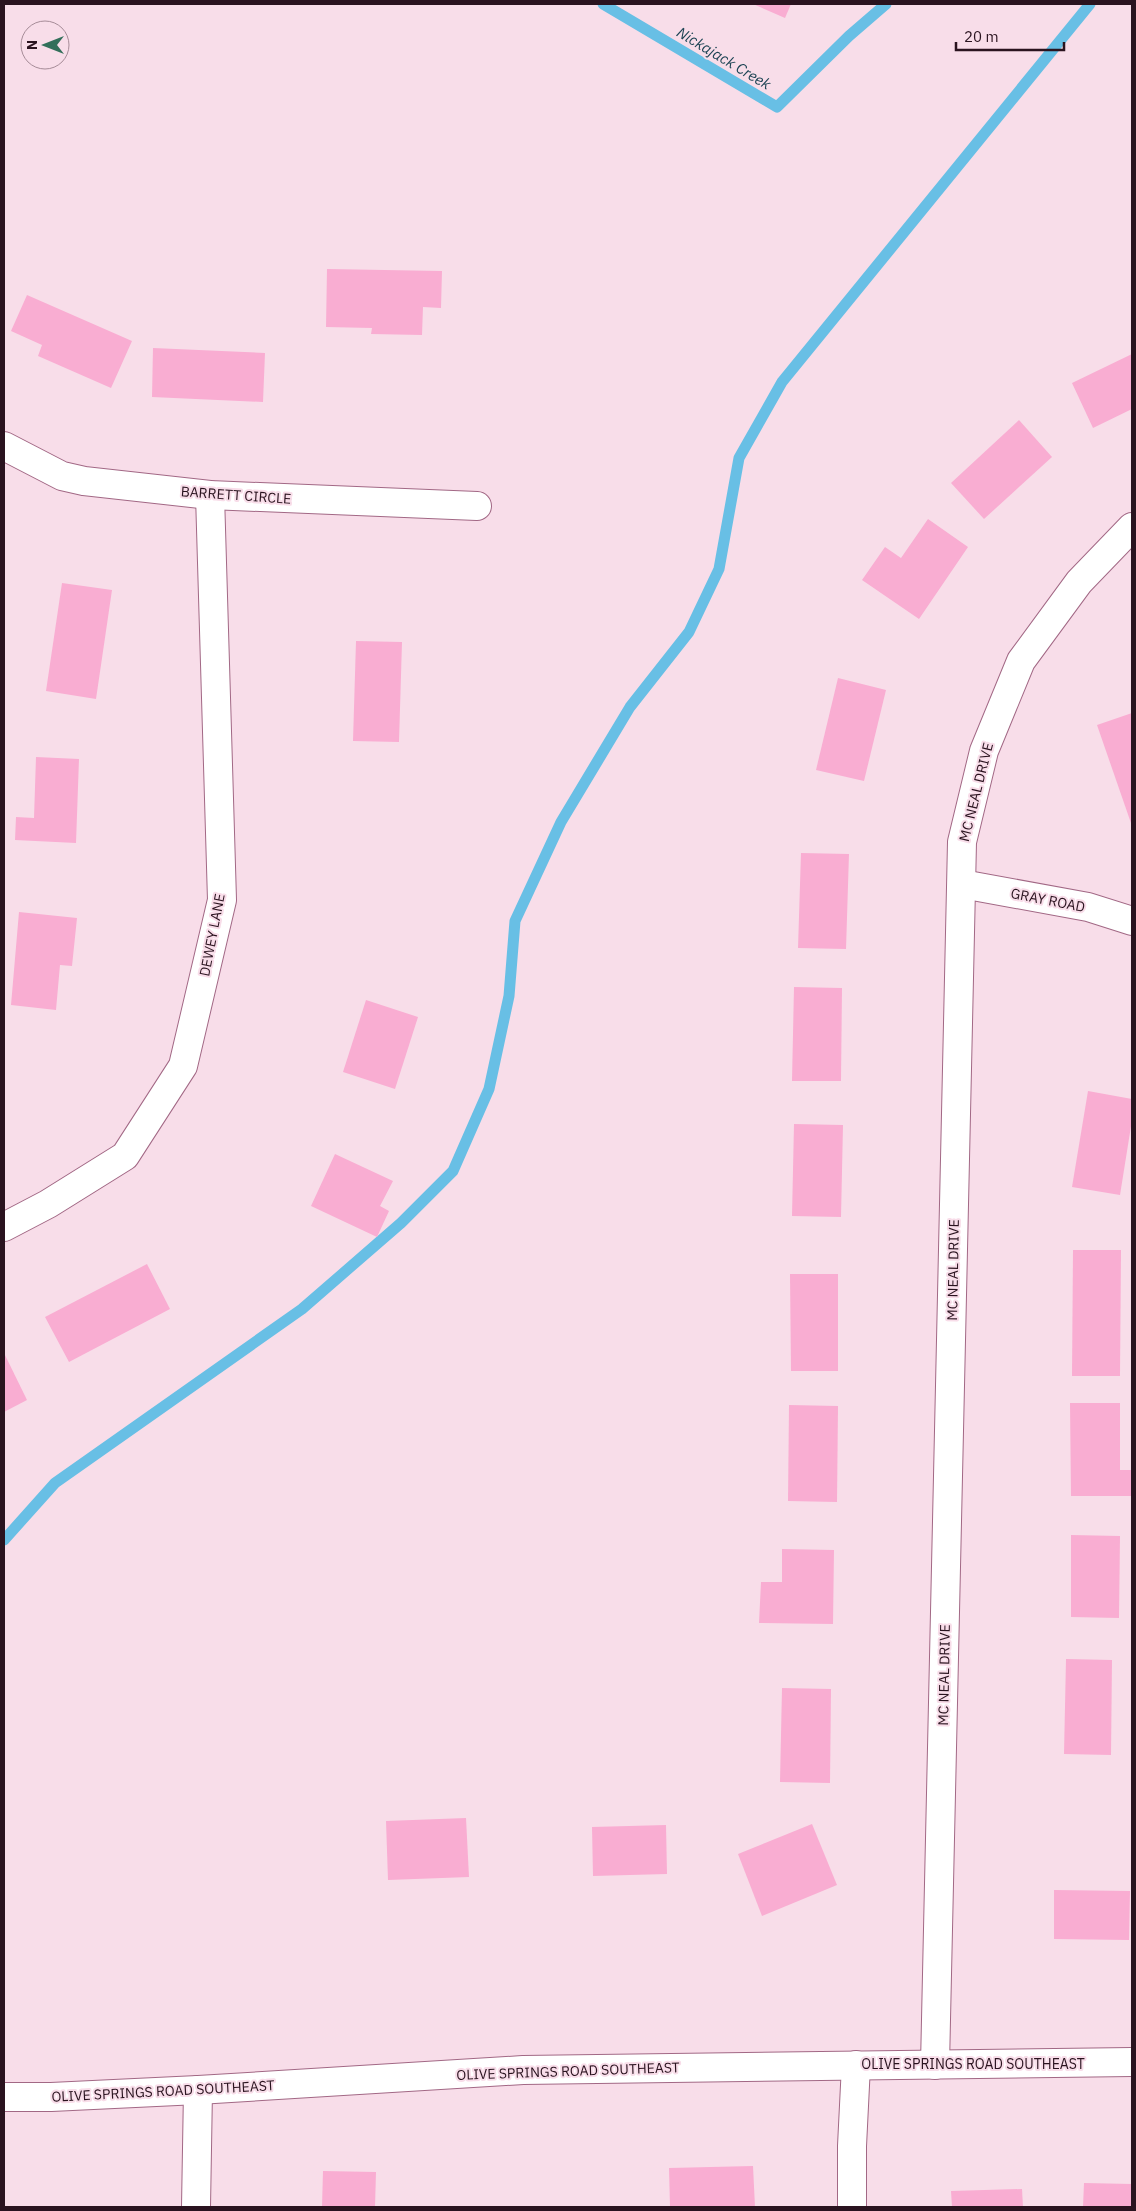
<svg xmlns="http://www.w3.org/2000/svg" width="1136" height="2211" font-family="'IBM Plex Sans',sans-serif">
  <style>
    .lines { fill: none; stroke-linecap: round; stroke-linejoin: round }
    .stream { stroke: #68bfe5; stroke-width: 11 }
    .building { fill: #f9add2 }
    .minor-casing { stroke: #a26885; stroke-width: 30 }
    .tertiary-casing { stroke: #a26885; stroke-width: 30 }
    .minor { stroke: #fff; stroke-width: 28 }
    .tertiary { stroke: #fff; stroke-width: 28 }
    .labels { text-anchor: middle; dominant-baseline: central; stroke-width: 4; stroke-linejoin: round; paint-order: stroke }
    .street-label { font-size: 14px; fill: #2a131f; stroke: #f8dde9 }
    .water-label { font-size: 15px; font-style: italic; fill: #1d4454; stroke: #f8dde9 }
  </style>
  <rect width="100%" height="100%" fill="#f8dde9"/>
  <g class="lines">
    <!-- stream -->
    <g class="stream">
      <polyline points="603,4 777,107 849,36 886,4"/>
      <polyline points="4,1540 55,1483 302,1309 401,1223 453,1171 489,1089 509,996 515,921 561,822 630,707 689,632 719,569 739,458 782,382 1090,4"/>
    </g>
  </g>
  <!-- building -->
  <g class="building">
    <polygon points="753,4 791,4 785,18"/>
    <polygon points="327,269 442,271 441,308 423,307 422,335 371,334 372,328 326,327"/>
    <polygon points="27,295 132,341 111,388 38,356 42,345 11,331"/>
    <polygon points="153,348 265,353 263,402 152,397"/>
    <polygon points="1132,354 1132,409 1093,428 1072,383"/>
    <polygon points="1019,420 1052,457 984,519 951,483"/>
    <polygon points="928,519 968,547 919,619 862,580 885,547 901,558"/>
    <polygon points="62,583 112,590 96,699 46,691"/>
    <polygon points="356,641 402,642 399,742 353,741"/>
    <polygon points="838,678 886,690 864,781 816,770"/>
    <polygon points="1132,713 1132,826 1097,725"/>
    <polygon points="36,757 79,759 76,843 15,840 16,817 34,818"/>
    <polygon points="801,853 849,854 846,949 798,948"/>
    <polygon points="19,912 77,918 72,966 60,965 56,1010 11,1005"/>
    <polygon points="794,987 842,988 841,1081 792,1081"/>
    <polygon points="366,1000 418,1017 395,1089 343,1072"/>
    <polygon points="1088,1091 1132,1099 1132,1120 1120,1195 1072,1187"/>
    <polygon points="794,1124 843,1125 841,1217 792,1216"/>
    <polygon points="335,1154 393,1181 380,1206 389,1211 377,1237 311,1206"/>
    <polygon points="1073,1250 1121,1250 1120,1376 1072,1376"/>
    <polygon points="147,1264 170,1309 69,1362 45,1317"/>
    <polygon points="790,1274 838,1274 838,1371 791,1371"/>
    <polygon points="4,1353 27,1400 4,1412"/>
    <polygon points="1070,1403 1120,1403 1120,1470 1132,1470 1132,1496 1071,1496"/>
    <polygon points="789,1405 838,1406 837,1502 788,1501"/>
    <polygon points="1071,1535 1120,1536 1119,1618 1071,1617"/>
    <polygon points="782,1549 834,1550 833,1624 759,1623 761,1582 782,1582"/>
    <polygon points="1066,1659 1112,1660 1111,1755 1064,1754"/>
    <polygon points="782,1688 831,1689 830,1783 780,1782"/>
    <polygon points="466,1818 469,1877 388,1880 386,1821"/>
    <polygon points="812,1824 837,1885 762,1916 738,1854"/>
    <polygon points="666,1825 667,1874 593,1876 592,1827"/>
    <polygon points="1054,1890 1130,1891 1129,1940 1054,1939"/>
    <polygon points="753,2166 755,2207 670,2207 669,2168"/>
    <polygon points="323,2171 376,2172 375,2207 322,2207"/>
    <polygon points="1084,2183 1132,2184 1132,2207 1083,2207"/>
    <polygon points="1022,2189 1023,2207 952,2207 951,2191"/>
  </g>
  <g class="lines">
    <!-- minor casing -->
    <g class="minor-casing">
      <g id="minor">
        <polyline points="4,446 62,476 84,481 210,495 477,506"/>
        <polyline points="962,884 1088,907 1132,921"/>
        <polyline points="4,1227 48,1204 125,1156 183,1066 222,900 210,495"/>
        <polyline points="935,2065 962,842 984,751 1021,661 1079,582 1132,527"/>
        <polyline points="196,2207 198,2090"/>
        <polyline points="852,2207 852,2146 856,2065"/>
      </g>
    </g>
    <!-- tertiary casing -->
    <g class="tertiary-casing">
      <polyline id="tertiary" points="4,2097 51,2097 198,2090 523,2070 1132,2062"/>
    </g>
    <!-- minor -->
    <use href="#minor" class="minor"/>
    <!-- tertiary -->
    <use href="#tertiary" class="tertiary"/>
  </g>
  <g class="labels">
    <!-- street labels -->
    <g class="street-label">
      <text transform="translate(236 495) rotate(4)">BARRETT CIRCLE</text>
      <text transform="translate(976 792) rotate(-76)">MC NEAL DRIVE</text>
      <text transform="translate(1048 900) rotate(11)">GRAY ROAD</text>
      <text transform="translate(212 935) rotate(-79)">DEWEY LANE</text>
      <text transform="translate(953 1270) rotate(-89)">MC NEAL DRIVE</text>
      <text transform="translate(944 1675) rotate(-89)">MC NEAL DRIVE</text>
      <text x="973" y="2064">OLIVE SPRINGS ROAD SOUTHEAST</text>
      <text transform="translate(568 2071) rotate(-2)">OLIVE SPRINGS ROAD SOUTHEAST</text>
      <text transform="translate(163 2091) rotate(-3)">OLIVE SPRINGS ROAD SOUTHEAST</text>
    </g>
    <!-- water labels -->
    <g class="water-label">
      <text transform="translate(724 58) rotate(31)">Nickajack Creek</text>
    </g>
  </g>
  <!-- border -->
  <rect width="1136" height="2211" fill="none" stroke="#2a131f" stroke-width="10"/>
  <!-- north arrow -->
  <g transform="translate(45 45) rotate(270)"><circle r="24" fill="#f8dde9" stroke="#a68c98"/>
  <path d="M0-4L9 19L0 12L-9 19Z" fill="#326f5a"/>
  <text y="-8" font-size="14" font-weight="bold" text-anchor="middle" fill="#2a131f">N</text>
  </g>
  <!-- scale -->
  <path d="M956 42v8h108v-8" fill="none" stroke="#2a131f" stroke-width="2.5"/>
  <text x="964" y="42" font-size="15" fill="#2a131f" stroke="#f8dde9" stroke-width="4" paint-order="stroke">20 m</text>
</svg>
